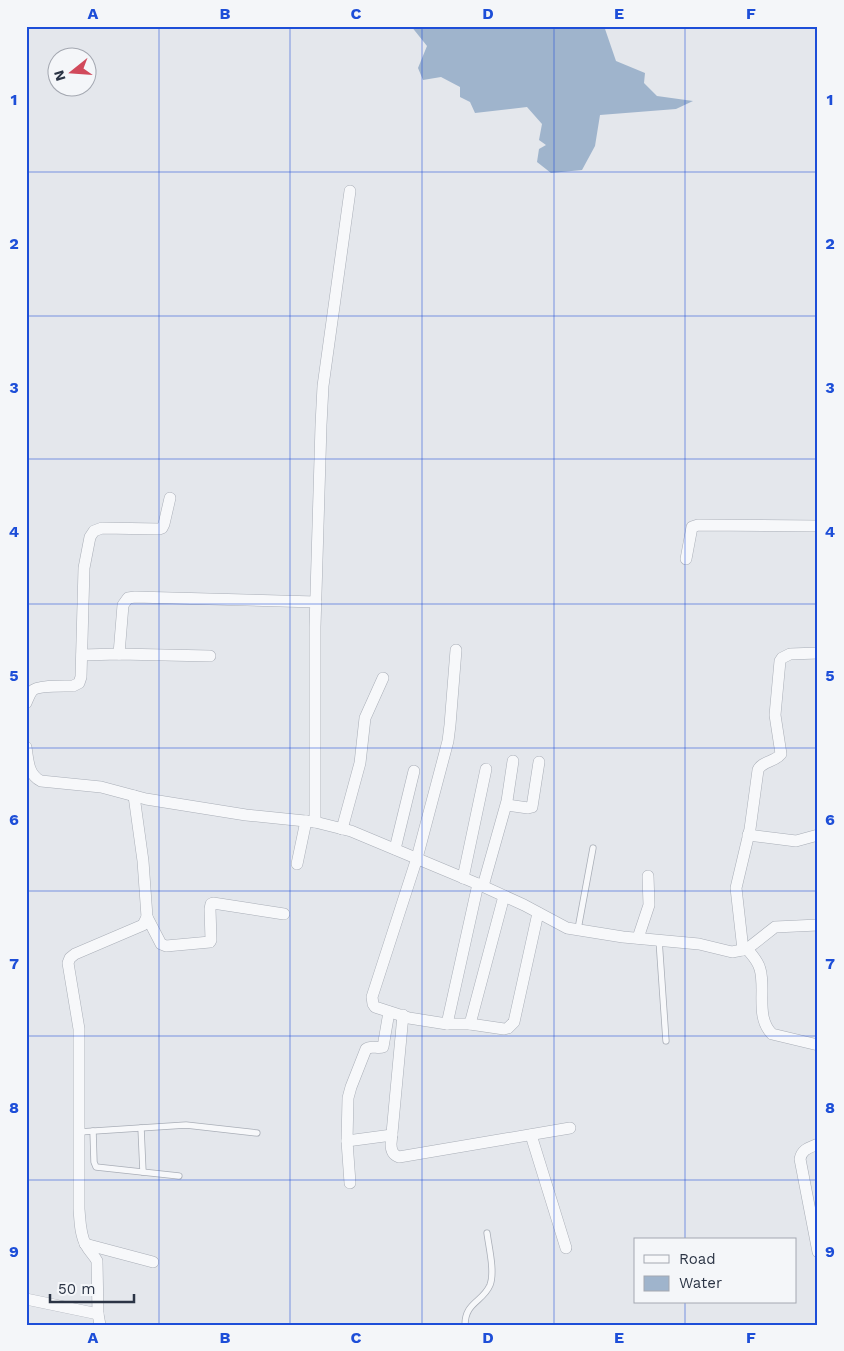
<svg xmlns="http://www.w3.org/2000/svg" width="844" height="1351" font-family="'Work Sans',sans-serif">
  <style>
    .water { fill: #9fb4cc }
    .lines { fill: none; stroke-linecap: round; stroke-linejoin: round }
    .service-casing { stroke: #a9aeb7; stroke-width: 7 }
    .minor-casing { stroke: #a9aeb7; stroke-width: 12 }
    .service { stroke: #f7f8fa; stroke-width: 5.5 }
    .minor { stroke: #f7f8fa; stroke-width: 11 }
    .grid { fill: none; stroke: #1d4ed8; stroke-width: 1; stroke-opacity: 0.55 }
    .neatline { fill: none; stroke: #1d4ed8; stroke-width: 2 }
    .grid-label { font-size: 16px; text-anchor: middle; font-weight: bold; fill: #1d4ed8 }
  </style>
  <rect width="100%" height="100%" fill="#e4e7ec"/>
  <!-- water -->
  <polygon class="water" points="411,26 604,26 616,61 645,73 644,83 657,96 693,101 676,109 600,115 595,146 582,170 551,173 537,162 539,149 546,145 539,140 542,124 527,107 475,113 470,102 460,97 460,87 441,77 423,80 418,68 427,46"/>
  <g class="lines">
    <!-- service casing -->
    <g class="service-casing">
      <g id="service">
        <polyline points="578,929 593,848"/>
        <polyline points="659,940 666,1041"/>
        <polyline points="141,1128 143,1172"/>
        <polyline points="93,1131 94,1162 96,1167 179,1176"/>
        <polyline points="79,1132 186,1125 257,1133"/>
        <path d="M465,1325C465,1302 483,1302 490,1285C495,1272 489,1248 487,1233"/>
      </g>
    </g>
    <!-- minor casing -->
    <g class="minor-casing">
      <g id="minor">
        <polyline points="686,559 692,527 698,525 818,526"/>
        <polyline points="119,654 123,605 128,598 135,597 316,602"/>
        <polyline points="82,655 119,654 210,656"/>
        <path d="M26,703C28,699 29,695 32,691C37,685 64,686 73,686L79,683L81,677L84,568L90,537L94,531L102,528L159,529L162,528L164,524L170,498"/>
        <path d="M26,747C28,760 28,775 41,781L101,787L146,799L246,815L315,822L351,831L478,884L524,905L567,928L623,937L699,944L732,952L747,949L775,927L818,925"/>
        <polyline points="507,805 528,808 532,807 539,762"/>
        <polyline points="315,822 315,627 321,425 323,386 350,191"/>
        <polyline points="342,829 360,763 365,718 383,678"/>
        <polyline points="748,835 796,841 818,835"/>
        <polyline points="395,849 414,771"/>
        <polyline points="297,864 306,821"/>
        <polyline points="463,878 486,769"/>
        <polyline points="478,884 447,1024 470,1024 504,1029 508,1028 514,1022 538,913"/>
        <polyline points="483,886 507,801 513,761"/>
        <polyline points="147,917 161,944 166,946 210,942 211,940 210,909 211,904 213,903 284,914"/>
        <polyline points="638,938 649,905 648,876"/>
        <path d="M747,949C752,955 758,961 760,969C766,989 755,1017 772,1034L818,1045"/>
        <path d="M743,950L736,888L750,829L758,770C762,761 775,762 781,754L775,715L780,661L782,658L790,654L818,653"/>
        <path d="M403,1015L391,1144C391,1151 393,1155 399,1157L570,1128"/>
        <polyline points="447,1024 409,1018 375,1007 373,1004 372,997 417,858 448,741 450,725 456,650"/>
        <polyline points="470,1024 504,896"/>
        <polyline points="531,1135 566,1248"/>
        <polyline points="347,1141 392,1135"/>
        <path d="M818,1144C809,1148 802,1149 800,1159L818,1252"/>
        <path d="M350,1183L347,1141L348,1098L351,1087L366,1049C371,1045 378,1049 383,1047L389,1012"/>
        <polyline points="85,1244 153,1262"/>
        <polyline points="26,1299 98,1314"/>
        <path d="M100,1325L98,1314L97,1261C94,1255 89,1251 86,1245C80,1235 80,1220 79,1209V1029L68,963L70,958L75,954L143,925L147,917L143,861L134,796"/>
      </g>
    </g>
    <!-- service -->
    <use href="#service" class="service"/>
    <!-- minor -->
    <use href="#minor" class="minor"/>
  </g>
  <!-- grid -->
  <path class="grid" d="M159,26V1325M290,26V1325M422,26V1325M554,26V1325M685,26V1240M26,172H818M26,316H818M26,459H818M26,604H818M26,748H818M26,891H818M26,1036H818M26,1180H818M685,1302V1325"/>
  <!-- border -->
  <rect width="844" height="1351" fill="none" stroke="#f4f6f9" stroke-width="55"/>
  <!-- legend -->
  <rect x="634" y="1238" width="162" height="65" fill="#f4f6f9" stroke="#a4a8b1"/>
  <rect x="644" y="1255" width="25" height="8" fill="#f7f8fa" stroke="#a4a8b1"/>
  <text x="679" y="1264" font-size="15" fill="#2b3445">Road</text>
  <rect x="644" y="1276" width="25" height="15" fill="#9fb4cc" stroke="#a4a8b1"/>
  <text x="679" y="1288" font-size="15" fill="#2b3445">Water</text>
  <!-- north arrow -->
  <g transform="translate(72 72) rotate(253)"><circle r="24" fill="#f4f6f9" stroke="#a4a8b1"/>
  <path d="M0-4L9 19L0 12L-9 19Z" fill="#d1495b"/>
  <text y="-8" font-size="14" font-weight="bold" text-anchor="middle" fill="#2b3445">N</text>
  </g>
  <!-- scale -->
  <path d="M50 1294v8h84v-8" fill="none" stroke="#2b3445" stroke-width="2.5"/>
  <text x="58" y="1294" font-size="15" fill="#2b3445" stroke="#f4f6f9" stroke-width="4" paint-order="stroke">50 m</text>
  <rect x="28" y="28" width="788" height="1296" class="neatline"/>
  <g class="grid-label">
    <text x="93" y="19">A</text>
    <text x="225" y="19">B</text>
    <text x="356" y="19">C</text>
    <text x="488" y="19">D</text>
    <text x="619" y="19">E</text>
    <text x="751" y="19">F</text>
    <text x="14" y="105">1</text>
    <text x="830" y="105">1</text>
    <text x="14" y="249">2</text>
    <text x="830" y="249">2</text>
    <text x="14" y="393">3</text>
    <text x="830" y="393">3</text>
    <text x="14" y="537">4</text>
    <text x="830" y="537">4</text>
    <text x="14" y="681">5</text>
    <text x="830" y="681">5</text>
    <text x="14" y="825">6</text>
    <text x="830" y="825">6</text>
    <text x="14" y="969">7</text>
    <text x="830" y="969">7</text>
    <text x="14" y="1113">8</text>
    <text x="830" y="1113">8</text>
    <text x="14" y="1257">9</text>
    <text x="830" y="1257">9</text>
    <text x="93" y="1343">A</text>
    <text x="225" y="1343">B</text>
    <text x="356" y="1343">C</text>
    <text x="488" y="1343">D</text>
    <text x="619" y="1343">E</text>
    <text x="751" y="1343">F</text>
  </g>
</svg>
